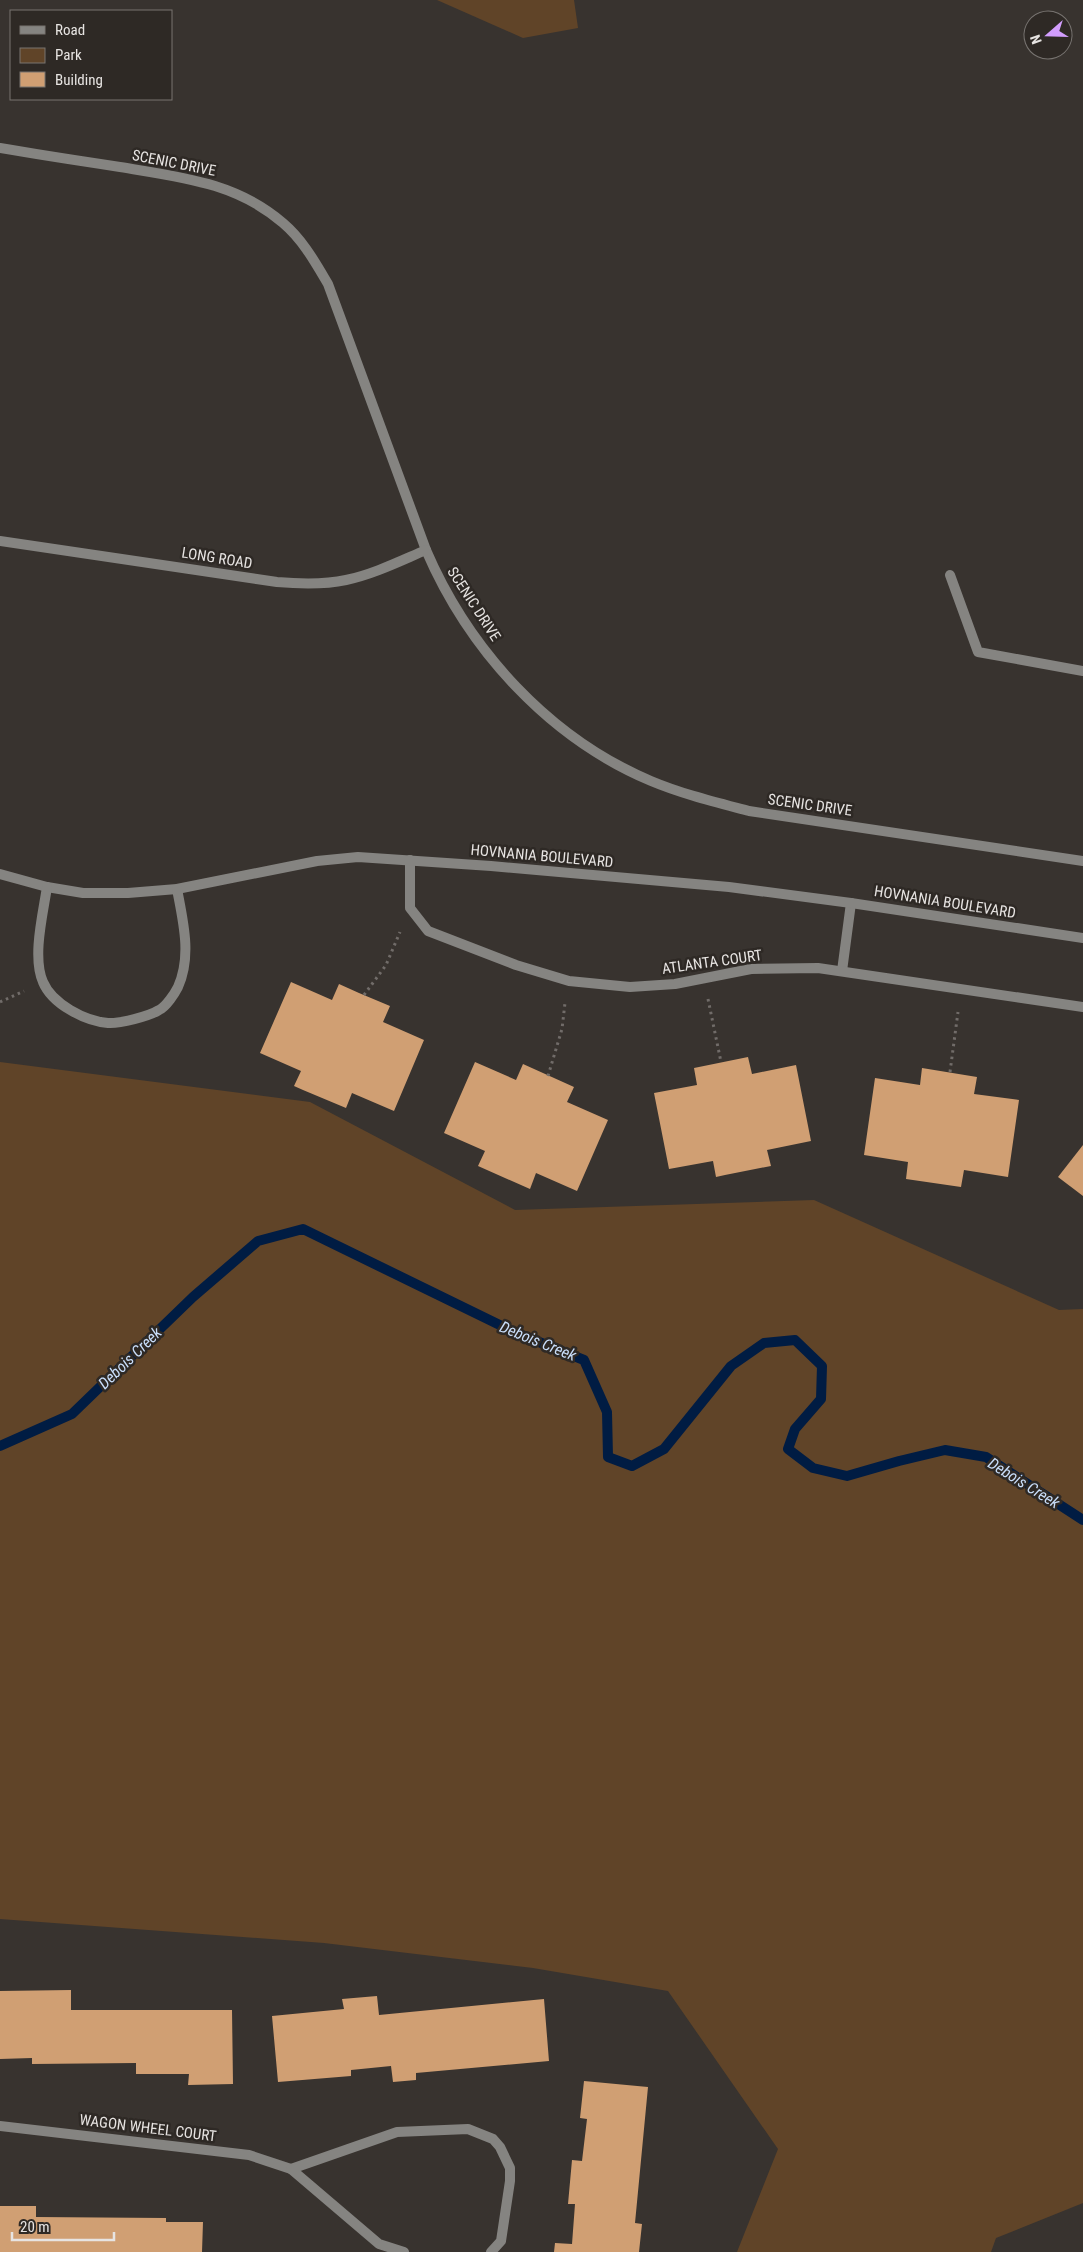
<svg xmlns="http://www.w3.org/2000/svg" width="1083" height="2252" font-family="'Roboto Condensed',sans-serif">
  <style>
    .green { fill: #604428 }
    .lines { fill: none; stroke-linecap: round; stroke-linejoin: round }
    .stream { stroke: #001c43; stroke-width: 10 }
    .building { fill: #d09f73 }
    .path { stroke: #716c69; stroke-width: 3; stroke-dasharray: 2.5 4; stroke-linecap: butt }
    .service { stroke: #858481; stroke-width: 10 }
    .minor { stroke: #858481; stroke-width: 10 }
    .labels { text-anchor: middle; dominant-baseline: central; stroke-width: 5; stroke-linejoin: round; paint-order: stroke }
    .street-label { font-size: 15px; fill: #e7e4e2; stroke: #2e2925 }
    .water-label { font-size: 16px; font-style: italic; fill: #c9defa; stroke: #2e2925 }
  </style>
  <rect width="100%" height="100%" fill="#38332f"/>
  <!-- green -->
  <g class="green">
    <polygon points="437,0 574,0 578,28 523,38"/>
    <polygon points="0,1062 310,1102 515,1210 814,1200 1059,1310 1083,1309 1083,2203 996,2238 991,2252 737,2252 778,2149 668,1991 533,1968 324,1943 0,1919"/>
  </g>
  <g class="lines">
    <!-- stream -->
    <polyline class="stream" points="0,1446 72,1414 193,1297 258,1241 303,1229 514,1332 584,1360 607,1412 608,1457 632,1466 664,1449 731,1366 764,1343 795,1340 822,1366 821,1399 795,1429 788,1449 813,1468 847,1476 899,1461 945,1450 986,1457 1083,1520"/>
  </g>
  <!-- building -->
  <g class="building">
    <polygon points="291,982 332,1000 339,984 359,993 390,1006 383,1022 424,1040 394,1111 352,1093 346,1108 303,1090 294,1086 301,1071 260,1053"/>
    <polygon points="748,1057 752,1074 796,1065 811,1141 767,1150 771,1166 725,1175 716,1177 713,1161 669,1169 654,1093 697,1085 694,1068"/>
    <polygon points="475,1062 516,1080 523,1064 574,1087 567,1102 608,1120 577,1191 536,1173 530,1189 487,1170 478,1166 485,1151 444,1133"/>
    <polygon points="922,1068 977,1077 974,1094 1019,1100 1008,1177 964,1170 961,1187 906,1179 908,1162 864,1155 875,1078 920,1085"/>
    <polygon points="1083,1145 1083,1196 1058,1177"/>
    <polygon points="71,1990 71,2010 232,2010 233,2084 188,2085 189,2074 136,2074 136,2063 32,2064 32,2058 0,2059 0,1991"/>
    <polygon points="377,1996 379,2015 544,1999 549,2061 416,2073 416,2080 393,2082 391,2066 351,2070 351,2076 278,2082 272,2016 344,2009 342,1999"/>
    <polygon points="584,2081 648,2087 635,2223 642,2224 639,2252 554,2252 555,2243 572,2244 575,2204 568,2204 572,2160 582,2161 587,2119 580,2118"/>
    <polygon points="0,2206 36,2206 36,2217 166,2218 166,2222 203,2222 202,2252 0,2252"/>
  </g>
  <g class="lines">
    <!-- path -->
    <g class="path">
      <polyline points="364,995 386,965 400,932"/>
      <polyline points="708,999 721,1062"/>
      <polyline points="0,1002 24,991"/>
      <polyline points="950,1072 958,1012"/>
      <polyline points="548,1076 562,1029 565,1003"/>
    </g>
    <!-- service -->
    <g class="service">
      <polyline points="950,575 978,652 1083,671"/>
      <polyline points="842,971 851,903"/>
    </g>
    <!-- minor -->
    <g class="minor">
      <path d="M0,148C40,155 80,161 120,167C179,177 236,182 283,223C303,240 315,262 328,284L426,550C469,650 549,738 651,781C682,794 715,802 749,811L1083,861"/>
      <path d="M0,541L277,582C300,584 323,585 346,580C374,574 400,561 426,550"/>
      <polyline points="410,860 410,908 428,931 516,965 569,981 630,987 675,984 751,969 818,968 1083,1007"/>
      <polyline points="0,874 47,887 83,893 128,893 177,889 317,861 358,857 491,866 729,887 851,903 1083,938"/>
      <path d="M47,887C43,914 32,957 43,982C52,1004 85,1021 108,1023C119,1024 150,1016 159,1010C166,1007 175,993 178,987C192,956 183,921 177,889"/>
      <polyline points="0,2126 249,2155 291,2169"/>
      <polyline points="404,2252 379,2244 291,2169 397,2132 468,2129 493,2139 500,2147 510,2168 510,2181 501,2241 491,2252"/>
    </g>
  </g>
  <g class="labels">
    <!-- street labels -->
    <g class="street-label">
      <text transform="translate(174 163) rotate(11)">SCENIC DRIVE</text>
      <text transform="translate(217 558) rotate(9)">LONG ROAD</text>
      <text transform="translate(474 604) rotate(57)">SCENIC DRIVE</text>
      <text transform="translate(810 805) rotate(8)">SCENIC DRIVE</text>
      <text transform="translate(542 856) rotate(5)">HOVNANIA BOULEVARD</text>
      <text transform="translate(945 902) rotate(9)">HOVNANIA BOULEVARD</text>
      <text transform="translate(712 962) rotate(-8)">ATLANTA COURT</text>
      <text transform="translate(148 2128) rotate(7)">WAGON WHEEL COURT</text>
    </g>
    <!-- water labels -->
    <g class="water-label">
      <text transform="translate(538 1341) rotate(22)">Debois Creek</text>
      <text transform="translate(130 1358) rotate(-44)">Debois Creek</text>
      <text transform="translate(1024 1483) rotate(32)">Debois Creek</text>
    </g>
  </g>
  <!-- legend -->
  <rect x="10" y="10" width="162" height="90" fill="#2e2925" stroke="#787471"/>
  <rect x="20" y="26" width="25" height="8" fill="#858481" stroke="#787471"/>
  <text x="55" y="35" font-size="15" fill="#e7e4e2">Road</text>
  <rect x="20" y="48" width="25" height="15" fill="#604428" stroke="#787471"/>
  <text x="55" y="60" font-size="15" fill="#e7e4e2">Park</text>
  <rect x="20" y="72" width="25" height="15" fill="#d09f73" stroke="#787471"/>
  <text x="55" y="85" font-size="15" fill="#e7e4e2">Building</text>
  <!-- north arrow -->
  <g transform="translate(1048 35) rotate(250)"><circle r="24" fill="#2e2925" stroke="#787471"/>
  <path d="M0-4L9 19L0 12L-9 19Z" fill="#d29dfd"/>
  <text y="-8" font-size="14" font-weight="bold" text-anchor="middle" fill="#e7e4e2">N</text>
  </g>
  <!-- scale -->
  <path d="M12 2232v8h102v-8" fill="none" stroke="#e7e4e2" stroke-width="2.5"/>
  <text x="20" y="2232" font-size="15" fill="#e7e4e2" stroke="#2e2925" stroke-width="4" paint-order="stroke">20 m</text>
</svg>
